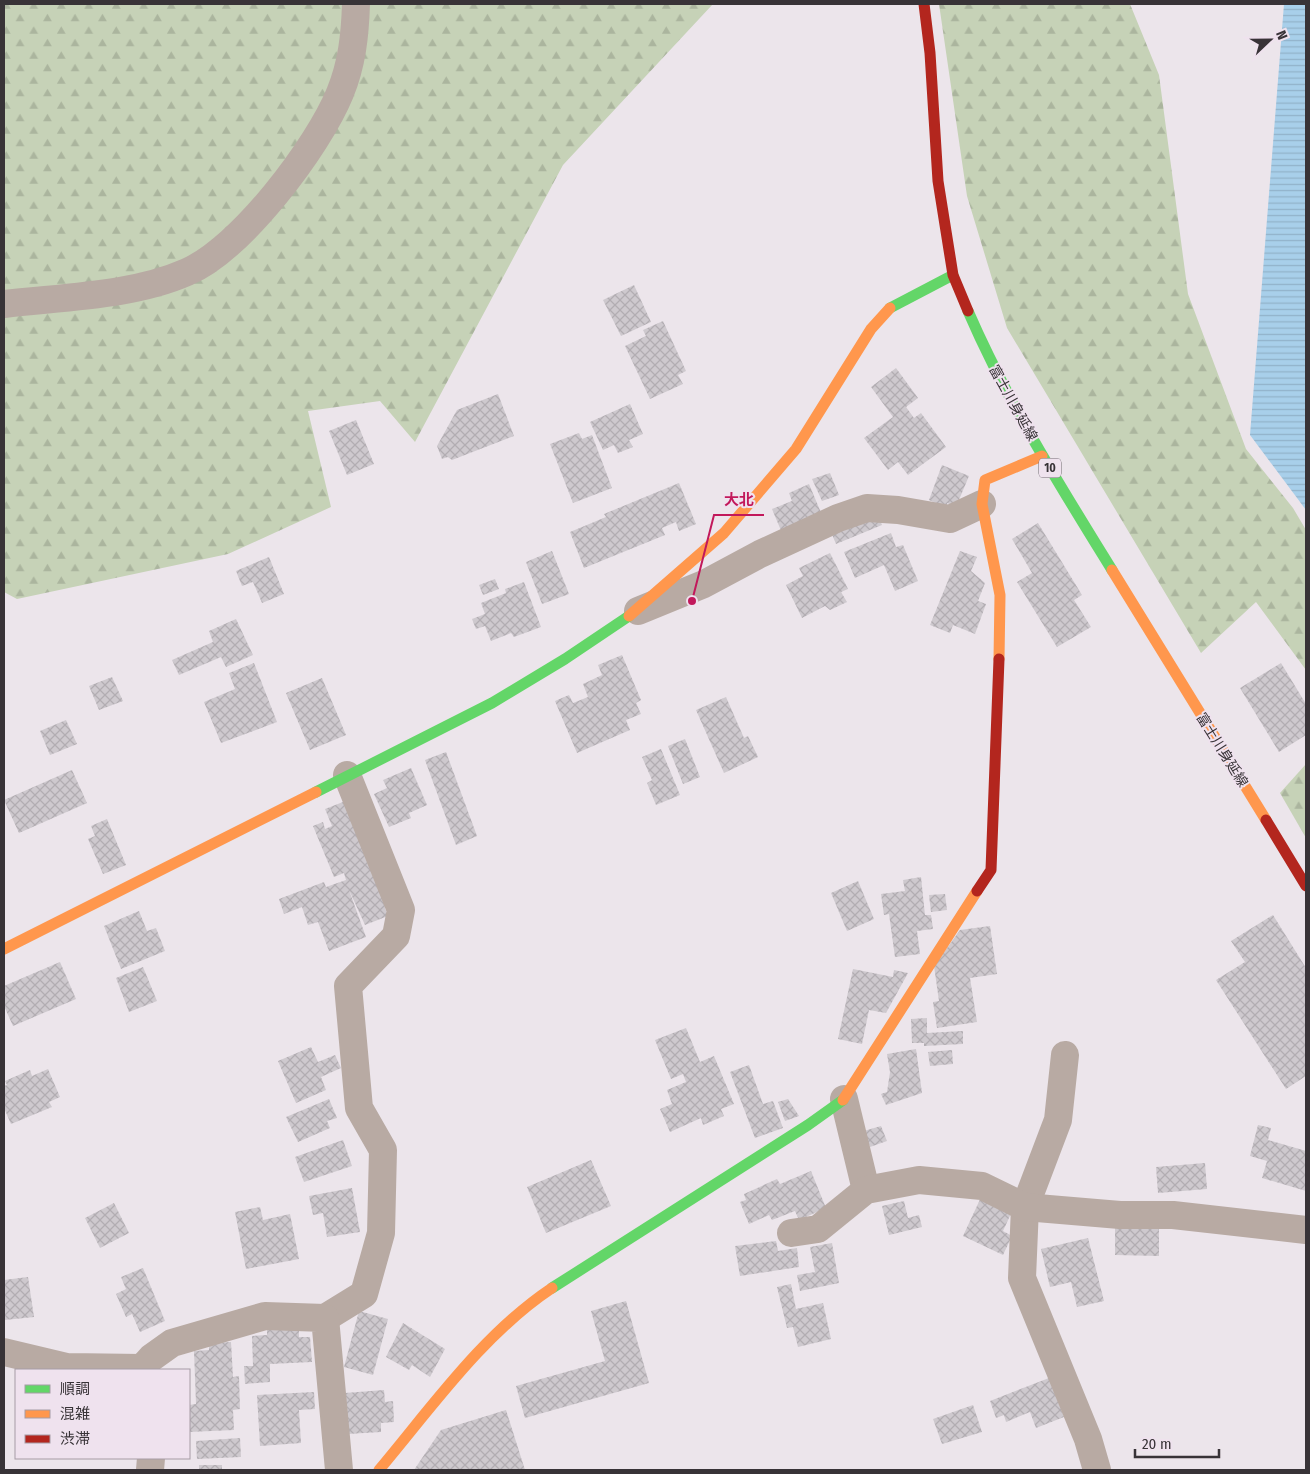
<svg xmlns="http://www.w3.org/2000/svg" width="1310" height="1474" font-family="'Fira Sans Condensed','Noto Sans JP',sans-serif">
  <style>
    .forest { fill: url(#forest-firs) }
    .water { fill: url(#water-rules) }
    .building { fill: url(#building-cross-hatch) }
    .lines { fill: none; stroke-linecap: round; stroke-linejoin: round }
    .street { stroke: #b8aaa3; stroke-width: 28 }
    .fast { stroke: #63d668; stroke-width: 11 }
    .slow { stroke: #ff974d; stroke-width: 11 }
    .jam { stroke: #b3261e; stroke-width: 11 }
    .labels { text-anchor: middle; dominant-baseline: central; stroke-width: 4; stroke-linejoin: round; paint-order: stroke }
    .shield { fill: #efe2ee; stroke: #6f686e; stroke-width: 1 }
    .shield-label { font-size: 12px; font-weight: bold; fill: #383337 }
    .street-label { font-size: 14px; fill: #383337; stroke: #efe2ee }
    .leader { fill: none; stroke: #c2185b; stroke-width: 2 }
    .callout-dot { fill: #c2185b; stroke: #efe2ee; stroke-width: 2 }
    .callout-label { font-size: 15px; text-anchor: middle; font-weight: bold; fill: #c2185b; stroke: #efe2ee; stroke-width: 4; stroke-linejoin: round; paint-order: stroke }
  </style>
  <defs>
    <pattern id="forest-firs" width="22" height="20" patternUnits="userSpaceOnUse" patternTransform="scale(1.25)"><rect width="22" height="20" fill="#c6d2b7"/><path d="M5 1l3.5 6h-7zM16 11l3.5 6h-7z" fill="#abb59e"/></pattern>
    <pattern id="water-rules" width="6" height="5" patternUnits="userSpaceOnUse" patternTransform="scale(1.25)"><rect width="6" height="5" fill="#a8cfea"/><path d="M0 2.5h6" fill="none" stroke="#91b2c9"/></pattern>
    <pattern id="building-cross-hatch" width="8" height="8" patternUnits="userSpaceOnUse" patternTransform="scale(1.25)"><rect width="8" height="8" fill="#cec9ce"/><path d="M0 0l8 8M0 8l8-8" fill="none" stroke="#b2adb2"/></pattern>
  </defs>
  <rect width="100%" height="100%" fill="#ece5eb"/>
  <!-- forest -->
  <g class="forest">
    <polygon points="4,4 713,4 563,165 415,442 380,401 308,411 331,507 228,554 17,599 4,592"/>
    <polygon points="939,4 1130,4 1159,75 1188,294 1246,449 1293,508 1306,530 1306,670 1256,602 1201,653 1007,328 967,196"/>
    <polygon points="1306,764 1306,838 1280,793"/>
  </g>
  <!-- water -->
  <polygon class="water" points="1284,4 1306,4 1306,510 1250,435"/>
  <!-- building -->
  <g class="building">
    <polygon points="634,285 651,322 621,336 603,300"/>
    <polygon points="663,321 686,371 678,375 683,384 650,399 625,346 646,336 643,330"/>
    <polygon points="896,368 918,398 906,407 914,418 921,413 946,447 908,475 898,462 888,470 864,438 893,417 871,387"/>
    <polygon points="498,394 514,436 452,460 448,457 442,459 437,446 457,410"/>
    <polygon points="630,404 643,434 629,440 633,447 618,453 614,445 603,450 590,422"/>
    <polygon points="356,420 374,464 347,475 329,431"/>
    <polygon points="579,433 582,439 592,435 612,488 573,503 550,444"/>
    <polygon points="942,465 969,476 956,507 947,503 948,508 929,500"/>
    <polygon points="830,473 839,495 822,501 812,479"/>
    <polygon points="679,483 696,524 679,531 676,522 662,528 665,535 584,568 570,532 606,517 604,514"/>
    <polygon points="809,484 822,515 782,533 772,509 792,501 789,493"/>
    <polygon points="877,512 882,525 836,544 831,532"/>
    <polygon points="1038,523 1082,595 1074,600 1091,627 1057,647 1017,582 1032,573 1012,539"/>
    <polygon points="891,533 896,547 903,545 918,581 895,591 884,565 855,578 844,552"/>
    <polygon points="552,551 569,594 542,604 526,562"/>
    <polygon points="960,551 977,557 971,571 985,583 978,601 986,604 975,634 953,625 950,633 930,625"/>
    <polygon points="830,553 848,589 841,592 847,602 830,610 825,606 802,618 786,585 803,576 799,568"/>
    <polygon points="269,557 284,594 262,603 253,582 242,586 236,571"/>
    <polygon points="495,579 499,589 483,595 479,585"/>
    <polygon points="524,582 541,627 514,637 511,633 491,641 485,626 476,629 472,619 485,614 481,603 506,593 505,589"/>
    <polygon points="236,619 253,655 226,667 221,657 179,675 172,660 213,642 209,631"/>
    <polygon points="622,655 641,700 636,703 641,714 626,720 630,730 577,753 555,701 569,695 573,703 588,697 583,684 602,675 598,665"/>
    <polygon points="254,663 277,722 221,743 204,702 235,689 229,673"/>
    <polygon points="1281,663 1306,704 1306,735 1279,752 1240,688"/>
    <polygon points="112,677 123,701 99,710 89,686"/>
    <polygon points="322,678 346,735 310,750 286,693"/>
    <polygon points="726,697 744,738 748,736 758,757 724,773 696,710"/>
    <polygon points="66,720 77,744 50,755 40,731"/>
    <polygon points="685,739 700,777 683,784 668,746"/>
    <polygon points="661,749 680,795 656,805 647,783 652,780 642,757"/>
    <polygon points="446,752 477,836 456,845 425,760"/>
    <polygon points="411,768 427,805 409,813 411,818 389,827 374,794 387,788 383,780"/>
    <polygon points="72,770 87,803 19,833 4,800"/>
    <polygon points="348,800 390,906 385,908 388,916 365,925 349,890 366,937 329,951 318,922 308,925 302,907 284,914 279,899 324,882 326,887 346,880 344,873 334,877 313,826 323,822 325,829 332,826 325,809"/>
    <polygon points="107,819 126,865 103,874 88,839 95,836 91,826"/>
    <polygon points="921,877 925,915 931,915 933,929 917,931 920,954 895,957 889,914 884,915 881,894 905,891 903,880"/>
    <polygon points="858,881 874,919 847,931 831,893"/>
    <polygon points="945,894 947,910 931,912 929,895"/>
    <polygon points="139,911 147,931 156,928 165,951 121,969 104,926"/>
    <polygon points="1273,915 1306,968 1306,1076 1286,1089 1216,980 1245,962 1231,941"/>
    <polygon points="990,926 997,974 970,978 977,1022 937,1028 933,1002 939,1001 934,966 960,930"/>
    <polygon points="60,962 76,999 13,1026 4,1006 4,986"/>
    <polygon points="143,967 157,1001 129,1012 116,978"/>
    <polygon points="853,969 893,977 894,970 908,973 886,1013 869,1010 862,1044 838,1039"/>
    <polygon points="927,1018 927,1033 963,1031 963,1044 924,1046 924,1043 912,1043 911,1019"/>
    <polygon points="686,1028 700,1062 714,1056 734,1104 721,1109 724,1116 703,1125 701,1118 670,1132 660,1109 672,1104 667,1090 686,1082 683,1074 671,1079 655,1040"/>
    <polygon points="311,1047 318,1062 335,1055 341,1068 321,1077 326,1090 296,1103 278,1061"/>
    <polygon points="916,1049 922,1093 886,1105 881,1094 887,1092 890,1072 887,1054"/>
    <polygon points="952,1050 953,1064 930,1066 928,1052"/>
    <polygon points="749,1065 763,1104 773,1101 783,1128 755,1138 730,1072"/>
    <polygon points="48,1069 60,1097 49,1102 52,1107 11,1124 4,1108 4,1086 7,1085 5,1081 30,1070 32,1076"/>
    <polygon points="329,1099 337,1118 327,1121 330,1128 298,1142 286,1117"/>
    <polygon points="788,1099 799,1116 785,1121 778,1102"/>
    <polygon points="1258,1125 1271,1128 1268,1140 1306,1151 1306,1191 1262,1178 1267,1161 1250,1156"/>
    <polygon points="881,1126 887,1141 870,1147 864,1131"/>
    <polygon points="343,1140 352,1166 304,1182 295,1157"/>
    <polygon points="591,1160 611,1206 546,1233 527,1187"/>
    <polygon points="1205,1163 1207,1189 1158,1193 1156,1167"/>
    <polygon points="811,1171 826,1208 799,1220 795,1211 772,1220 769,1215 749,1224 740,1202 746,1200 744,1194 777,1179 780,1184"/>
    <polygon points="352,1188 360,1232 327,1237 323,1213 313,1215 309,1196"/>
    <polygon points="983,1193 1014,1207 1003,1231 1012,1236 1003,1255 963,1236"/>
    <polygon points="904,1201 908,1218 919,1215 922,1227 889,1235 882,1206"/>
    <polygon points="114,1203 129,1233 100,1248 85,1218"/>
    <polygon points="260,1207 263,1220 290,1214 299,1259 246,1269 235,1212"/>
    <polygon points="1115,1223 1159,1223 1159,1256 1115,1255"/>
    <polygon points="1088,1238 1104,1301 1077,1307 1071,1282 1050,1287 1041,1249"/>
    <polygon points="776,1241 778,1251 797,1248 799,1267 740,1276 735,1246"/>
    <polygon points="832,1243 839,1283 800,1291 797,1275 815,1272 810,1247"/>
    <polygon points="143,1268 165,1321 140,1332 132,1314 126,1317 116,1294 126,1289 121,1277"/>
    <polygon points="28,1277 34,1317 5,1320 4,1280"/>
    <polygon points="791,1284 796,1309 823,1303 831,1339 798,1347 793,1327 787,1328 777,1287"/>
    <polygon points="626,1301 649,1383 525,1418 516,1386 605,1361 591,1311"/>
    <polygon points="359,1311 388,1319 373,1375 344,1367"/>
    <polygon points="403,1323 445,1349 430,1377 412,1365 409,1370 386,1357"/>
    <polygon points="299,1328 299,1337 310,1337 312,1362 270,1364 270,1382 245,1384 244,1366 253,1366 252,1336 267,1335 267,1330"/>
    <polygon points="231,1342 233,1377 239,1376 240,1409 233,1410 234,1430 189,1432 189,1405 196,1404 194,1351 209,1350 209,1343"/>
    <polygon points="1049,1378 1064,1417 1036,1428 1030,1412 1006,1422 1004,1415 996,1418 990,1401"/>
    <polygon points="384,1390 385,1402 393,1401 394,1422 381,1423 381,1432 348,1434 345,1393"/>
    <polygon points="314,1392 315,1409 299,1410 301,1443 260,1446 257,1395"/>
    <polygon points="973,1405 982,1432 942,1444 933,1419"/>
    <polygon points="506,1410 525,1470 414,1470 441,1430"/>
    <polygon points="240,1438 241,1457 197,1459 196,1441"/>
    <rect x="199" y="1465" width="23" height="5"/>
  </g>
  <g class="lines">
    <!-- street -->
    <g class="street">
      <path d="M4,304C62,297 133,296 187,272C241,249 318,147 340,93C352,64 355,35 356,4"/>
      <polyline points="638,611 704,584 760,554 838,518 867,508 898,510 950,519 982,504"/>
      <polyline points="1065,1055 1058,1120 1025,1207 1022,1278 1088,1439 1097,1470"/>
      <polyline points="844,1099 866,1190"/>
      <polyline points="791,1233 818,1229 866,1190 919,1180 982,1186 1025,1207 1120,1215 1173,1215 1306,1230"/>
      <polyline points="325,1318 364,1294 381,1233 383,1150 359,1108 348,986 396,936 401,910 347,775"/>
      <polyline points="4,1352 67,1367 142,1368 151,1358 172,1343 265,1316 325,1318 339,1470"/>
      <polyline points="150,1470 151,1458"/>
    </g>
    <!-- fast -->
    <g class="fast">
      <polyline points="890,308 953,275"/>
      <path d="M968,311C1008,403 1059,484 1112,570"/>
      <polyline points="316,792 492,703 565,659 629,616"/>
      <polyline points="552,1288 808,1125 843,1100"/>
    </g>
    <!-- slow -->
    <g class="slow">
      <polyline points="1112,570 1266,820"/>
      <polyline points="629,616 724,533 796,449 871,329 890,308"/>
      <polyline points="999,659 1000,595 982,504 985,480 1042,456"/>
      <polyline points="4,949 316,792"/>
      <polyline points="843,1100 977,891"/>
      <path d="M379,1470C432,1407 483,1334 552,1288"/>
    </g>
    <!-- jam -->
    <g class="jam">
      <polyline points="924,4 930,53 938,181 953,275 968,311"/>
      <polyline points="1266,820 1306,886"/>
      <polyline points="977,891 991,870 999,659"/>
    </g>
  </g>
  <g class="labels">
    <!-- shield labels -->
    <rect class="shield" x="1039" y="458.5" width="22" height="19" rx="4"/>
    <g class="shield-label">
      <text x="1050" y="468">10</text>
    </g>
    <!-- street labels -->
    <g class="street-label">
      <text transform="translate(1013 403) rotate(61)">富士川身延線</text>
      <text transform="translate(1222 750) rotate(58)">富士川身延線</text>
    </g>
  </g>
  <!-- callouts -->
  <path class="leader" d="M692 601L714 515H764"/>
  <circle class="callout-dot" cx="692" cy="601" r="5"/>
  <g class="callout-label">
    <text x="739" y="505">大北</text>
  </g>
  <!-- border -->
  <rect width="1310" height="1474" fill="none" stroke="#383337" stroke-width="10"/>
  <!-- legend -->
  <rect x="15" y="1369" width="175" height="90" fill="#efe2ee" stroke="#a69ca5"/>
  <rect x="25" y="1385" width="25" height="8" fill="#63d668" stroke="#a69ca5"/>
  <text x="60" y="1394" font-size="15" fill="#383337">順調</text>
  <rect x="25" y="1410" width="25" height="8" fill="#ff974d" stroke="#a69ca5"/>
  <text x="60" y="1419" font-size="15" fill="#383337">混雑</text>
  <rect x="25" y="1435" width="25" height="8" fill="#b3261e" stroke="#a69ca5"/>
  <text x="60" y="1444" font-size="15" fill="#383337">渋滞</text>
  <!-- north arrow -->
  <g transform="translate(1270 40) rotate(68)" stroke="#efe2ee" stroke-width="4" paint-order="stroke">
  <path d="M0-4L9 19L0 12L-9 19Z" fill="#383337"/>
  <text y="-8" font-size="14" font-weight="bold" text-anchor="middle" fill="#383337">N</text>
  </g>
  <!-- scale -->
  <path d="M1135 1449v8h84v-8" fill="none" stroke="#383337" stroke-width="2.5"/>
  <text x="1142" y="1449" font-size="15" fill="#383337" stroke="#efe2ee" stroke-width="4" paint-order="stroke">20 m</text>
</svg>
